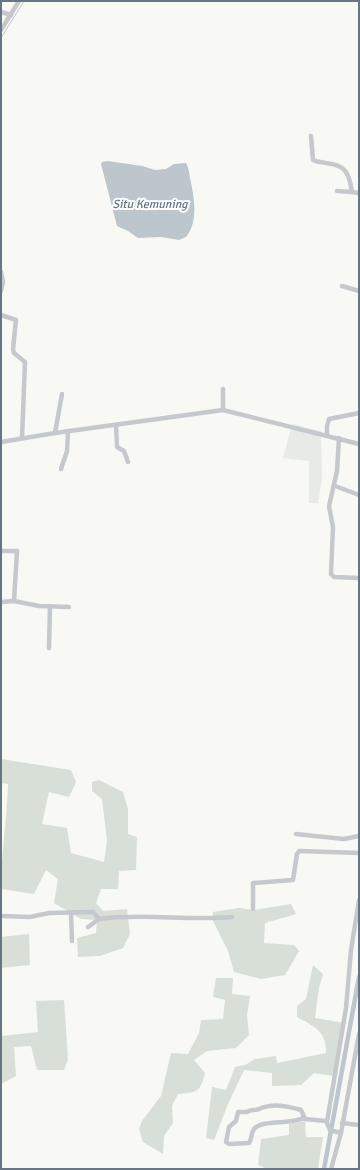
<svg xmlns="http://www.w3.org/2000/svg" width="360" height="1170" font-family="Signika,sans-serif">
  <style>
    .built { fill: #e8eae8 }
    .green { fill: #d8dfd6 }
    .water { fill: #bdc6cc }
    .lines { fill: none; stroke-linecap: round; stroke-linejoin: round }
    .stream { stroke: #bdc6cc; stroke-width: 1 }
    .canal { stroke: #bdc6cc; stroke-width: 4.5 }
    .minor { stroke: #c5c8cc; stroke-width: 4.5 }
    .labels { text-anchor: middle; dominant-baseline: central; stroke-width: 4; stroke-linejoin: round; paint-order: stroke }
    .water-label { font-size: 12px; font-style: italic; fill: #637682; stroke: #fff }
  </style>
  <rect width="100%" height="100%" fill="#f8f8f5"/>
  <!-- built -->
  <polygon class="built" points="292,424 321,431 322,478 318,503 309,503 309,461 283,458"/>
  <!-- green -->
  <g class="green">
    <path d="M1,759L71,770L76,782L69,797L49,792L42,824L67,828L71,853L104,862L107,841L102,799L92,791V782L99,780L123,792L128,809V834L137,837L136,870L119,871L118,889H101L96,903L103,911L127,909L130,934L123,948L100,956L78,957L77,938L96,933L97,920L81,919L54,903L58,879L46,870L34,894L1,889C1,854 7,820 8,784L1,783Z"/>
    <polygon points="291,904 296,914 265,923 264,943 294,945 299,951 285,975 261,979 234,972 228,951 213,921 213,912 239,908 254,910"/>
    <polygon points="29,934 30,965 1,968 1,937"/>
    <path d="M313,965L323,974L319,988L315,1018L345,1023L333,1076L314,1073L301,1085L272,1086V1073L244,1070L228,1104L214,1140L206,1138L212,1087L226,1090L235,1067L245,1065L255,1059L276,1056L277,1063L326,1053C327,1031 313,1026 297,1017V1006L306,999Z"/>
    <path d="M216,978H233L232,994L250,996L247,1015L249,1035L236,1048L207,1051L194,1060L205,1073C200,1093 197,1092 178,1094L172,1106L173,1123L164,1136L163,1154L143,1142L139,1129L142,1121L161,1096L171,1053L188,1054L199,1033L201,1020L223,1019L225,1000L213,997Z"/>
    <polygon points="64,1000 68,1059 64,1070 37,1070 31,1046 14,1047 16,1076 1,1084 1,1036 38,1032 36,1001"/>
    <polygon points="305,1121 306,1137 323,1137 318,1169 267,1169 258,1165 261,1139 289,1135 289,1124"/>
  </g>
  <!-- water -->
  <path class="water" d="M108,161L142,166L155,170L166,169L174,164L186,163C189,168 189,173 190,178C194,197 199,221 186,237L179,240L161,237L138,238L128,231L117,226L101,164L102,162Z"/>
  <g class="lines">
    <!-- stream -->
    <polyline class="stream" points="1,38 24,1"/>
    <!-- canal -->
    <polyline class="canal" points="324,1169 359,977"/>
    <!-- minor -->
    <g class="minor">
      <polyline points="1,12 11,15"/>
      <polyline points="1,30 19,1"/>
      <path d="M311,136L313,160C317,162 321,162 326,163C346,165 349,173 352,192L359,193"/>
      <polyline points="337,191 352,192"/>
      <polyline points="1,272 3,282 1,291"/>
      <polyline points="342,286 359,291"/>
      <polyline points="1,315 16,320 13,349 14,353 25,362 22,438"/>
      <polyline points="223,389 223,410"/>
      <polyline points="116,425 117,447 124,451 128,462"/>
      <polyline points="55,433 62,394"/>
      <polyline points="327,435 327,426 329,419 359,413"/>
      <polyline points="339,438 337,471 329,506 333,527 331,574 334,577 359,578"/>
      <polyline points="1,442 55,433 223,410 359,444"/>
      <polyline points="61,469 67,451 68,431"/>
      <polyline points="335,486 359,495"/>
      <polyline points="1,551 17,551 14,601"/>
      <polyline points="1,602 14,601 39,606 69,607"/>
      <polyline points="49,648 50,606"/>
      <polyline points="296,834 344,839 359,836"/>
      <polyline points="253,909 253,883 293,880 297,854 299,851 359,853"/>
      <polyline points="71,913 72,941"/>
      <path d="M1,916L30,917L49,913L93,912L99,919C143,913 188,921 232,917"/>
      <polyline points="88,927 99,919"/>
      <path d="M303,1118C291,1125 263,1119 254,1129C251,1133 252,1139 249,1143L229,1144L226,1142L229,1127L236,1121L238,1112H247C251,1109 255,1111 259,1109C273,1103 287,1106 301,1110L305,1119L326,1121L330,1130L341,1133"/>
      <polyline points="327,1122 346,1008 351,950 359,900"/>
      <polyline points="342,1123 359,1125"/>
      <polyline points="331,1169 341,1133 359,1034"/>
    </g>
  </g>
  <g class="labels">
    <!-- water labels -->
    <g class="water-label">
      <text x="150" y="204">Situ Kemuning</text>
    </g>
  </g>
  <!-- border -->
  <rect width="360" height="1170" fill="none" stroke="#677586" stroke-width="4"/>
</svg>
